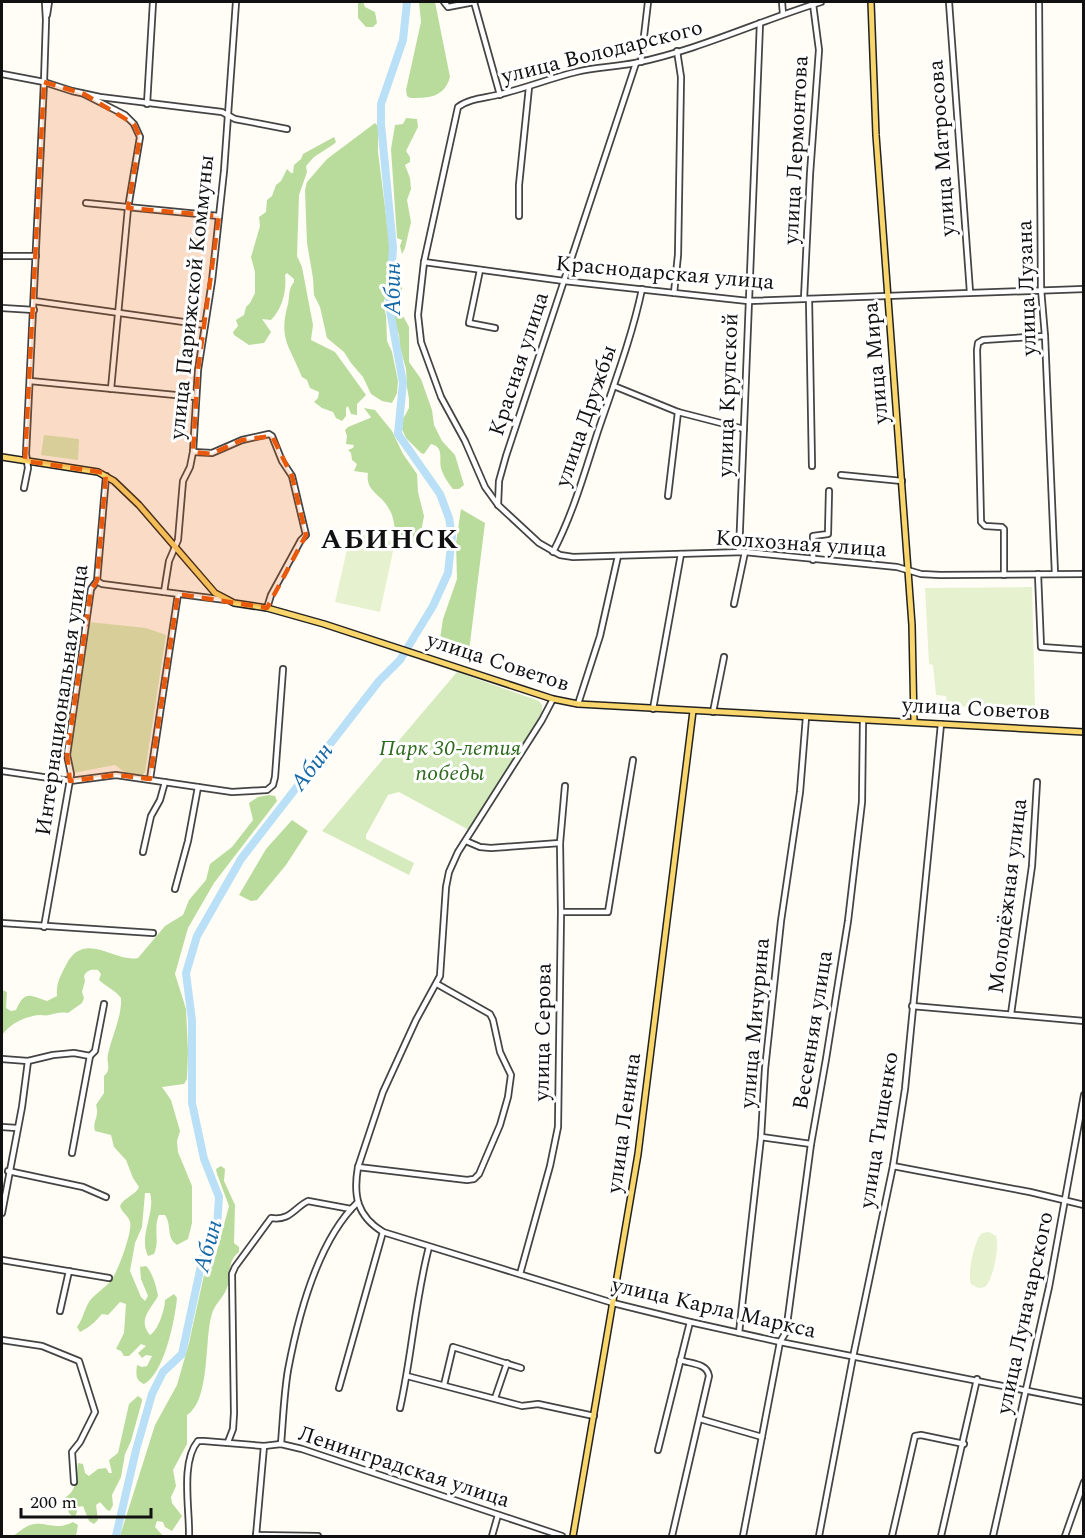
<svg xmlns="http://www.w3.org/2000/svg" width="1085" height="1538" font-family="Spectral,serif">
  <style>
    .green { fill: #d5ebbd }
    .forest { fill: #b9dc9c }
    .pitch { fill: #e6f2cf }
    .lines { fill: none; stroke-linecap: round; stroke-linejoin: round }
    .river { stroke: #b9e0f7; stroke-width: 8 }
    .minor-casing { stroke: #444; stroke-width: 8 }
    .major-casing { stroke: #222; stroke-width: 8 }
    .minor { stroke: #fff; stroke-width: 4.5 }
    .major { stroke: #f9d66b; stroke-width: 5 }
    .marked { fill: #e8590c; fill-opacity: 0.2; stroke: #e8590c; stroke-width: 4.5; stroke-dasharray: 12 8; stroke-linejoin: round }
    .labels { text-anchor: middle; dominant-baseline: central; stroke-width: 6; stroke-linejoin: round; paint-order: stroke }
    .street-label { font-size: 22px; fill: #111; stroke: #fff }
    .park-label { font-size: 22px; font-style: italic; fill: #2f6b1f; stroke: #fff }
    .water-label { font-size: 24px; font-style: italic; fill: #1768a6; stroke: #fff }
    .district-label { font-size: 28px; font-weight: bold; letter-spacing: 1.5px; fill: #111; stroke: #fff }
  </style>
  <rect width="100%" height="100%" fill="#fffdf5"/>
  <!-- green -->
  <g class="green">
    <polygon points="44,435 79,439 78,460 41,455"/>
    <polygon points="89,622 146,628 166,635 145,772 142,776 126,773 115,765 73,773 69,754"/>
    <polygon points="457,672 539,701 542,705 542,714 469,830 399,792 388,795 366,835 366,839 414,863 409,875 322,831"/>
  </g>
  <!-- forest -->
  <g class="forest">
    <polygon points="358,2 363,2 365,7 375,12 377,23 373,27 366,27 358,18"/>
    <path d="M419,2H435L450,77C444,98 428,98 410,98L407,96L406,90L421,22Z"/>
    <polygon points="406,118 417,119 418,127 406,151 410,157 410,162 405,165 410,178 411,189 407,200 411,222 405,248 402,254 400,246 402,240 397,238 391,149 395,125 403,124"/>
    <polygon points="375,123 378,126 378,152 390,247 390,280 383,305 386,315 387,341 392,352 398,381 397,393 392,403 382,401 371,394 363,377 351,363 344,352 327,338 320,307 314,295 313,278 307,243 305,190 307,182 327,159"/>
    <path d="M334,137L336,142L334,144L314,157L306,166L307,172L299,195L297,256L302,267L313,325L311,340L335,352L366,395L357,404V415L351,414L348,406L346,408V416L342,421L336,418L333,412L322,408L314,402L318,398L319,392L310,388L307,380L302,377C290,346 278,339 288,304C290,295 288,289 294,282V279L287,273L285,275C287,291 282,309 271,320L262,319L271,332L264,343L249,345L234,335L233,332L238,326L236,320L244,315L246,307L250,303L255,293V272L251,257L260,226L259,217L266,212L267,200L272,196L276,185L281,181L287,169L291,173H293L294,165L301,159L303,154Z"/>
    <path d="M397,274L402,283V314L409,327V362L421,379L432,410L434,425L442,441L455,455L464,485L459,489H453C449,484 442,474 441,468C439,458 444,447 431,444L424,454L421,453L406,438L402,429L403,419L409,408V399L407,387L406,369L400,347L399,335L393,317L392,295Z"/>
    <path d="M364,408L375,410L392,431L403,454L417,474L418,492L424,516L421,532L422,544L405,542L397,537C394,528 394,516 389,509C382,494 365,492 368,473L354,471L357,464L352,460L351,453L348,450L353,448L354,445L346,444L347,436L345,430L348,427L370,418L371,417Z"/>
    <polygon points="461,509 485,523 469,651 440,639 443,619 457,579 456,543"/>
    <path d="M269,795L275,796L277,801L214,883L188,928L175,974L186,1009L188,1051L187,1079L184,1084L162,1087L171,1100L180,1131L177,1141L178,1152L192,1186V1223L188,1239L177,1245C166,1238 172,1225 165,1215H159C153,1228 160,1241 154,1254L148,1256C138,1236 156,1213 150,1193H145L142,1227L135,1243L130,1271L141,1297L145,1301L148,1296L141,1279L140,1267L146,1266C152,1271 157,1288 158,1296C151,1309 137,1320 150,1335C158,1331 165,1309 165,1300L174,1294L177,1298C175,1320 164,1374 144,1384C135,1380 136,1374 137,1365L142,1367L147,1366L152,1356L146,1355L142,1358L138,1353L146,1346L141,1344L129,1356H124L121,1351L116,1349L124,1333L126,1304L120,1302L108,1315L102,1314C95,1322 90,1327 80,1332L77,1327C83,1319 84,1310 89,1302C95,1293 106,1288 112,1279C118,1271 133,1230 130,1222C128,1215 122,1213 120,1206C124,1197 135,1196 139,1187L133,1178L126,1160L114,1147L111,1135L95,1131C92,1121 100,1117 96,1105L104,1093V1076C112,1069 106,1063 108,1054C112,1035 122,1017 121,998C115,990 107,987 99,980L101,974L98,970C91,969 87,970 84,976L85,981L82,992L84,998L82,1003L68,1013C60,1012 57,1013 49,1015C46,1016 43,1015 40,1015C25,1016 10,1024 2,1035V990L7,992L6,1008L11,1011L16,1010C25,990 29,995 47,1001L57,996C56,983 60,977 66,965C84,929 115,963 138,958L165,926L183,915L189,900L206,880L210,864L232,847L253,820L249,803L258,797Z"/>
    <polygon points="292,820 308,831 286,865 257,900 251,901 239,895 266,849"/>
    <path d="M221,1166L225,1169L224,1181L235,1205L234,1243L239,1247V1252C225,1263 233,1276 226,1290C223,1298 214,1305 212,1314C204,1338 211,1400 187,1415V1444L173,1470L176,1486L171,1497L172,1503L182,1516L172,1531L165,1527L163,1522L157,1521L155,1527L163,1536H120L155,1425L177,1385L189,1343L206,1266L215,1258L229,1206L217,1174L216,1169Z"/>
    <path d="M138,1396L142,1399V1401L131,1441L125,1454L121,1477L112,1495L113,1505L110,1511L107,1510L100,1502L96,1505L98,1520L94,1524L89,1521L83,1506L78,1507L76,1515L73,1517L69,1513L65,1498C78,1489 76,1477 78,1463L83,1464L85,1473L89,1476L98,1469L106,1468L109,1473H112L109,1460L118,1453L129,1404Z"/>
    <path d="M73,1522L78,1525L76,1536H13C18,1533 24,1527 30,1525C47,1520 53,1532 73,1522Z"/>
  </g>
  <!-- pitch -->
  <g class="pitch">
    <polygon points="351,532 395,542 380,612 335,602"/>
    <polygon points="1032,587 1035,708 947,706 946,696 936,695 933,665 929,664 925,588"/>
    <path d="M989,1232L996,1236C1000,1246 993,1280 985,1287L978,1288L971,1284C967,1275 974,1240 982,1233Z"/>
  </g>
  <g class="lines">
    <!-- river -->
    <polyline class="river" points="116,1536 136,1450 152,1394 163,1372 182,1354 202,1261 208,1242 217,1228 219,1197 204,1159 192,1103 192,1021 186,973 197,936 241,859 379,681 400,660 433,606 448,573 452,536 449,518 440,494 398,434 403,383 389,305 393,248 381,124 381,104 403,40 407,2"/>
    <!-- minor casing -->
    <g class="minor-casing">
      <g id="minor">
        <polyline points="444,2 448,7 474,2"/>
        <polyline points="474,2 500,95"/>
        <polyline points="782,2 783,14"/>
        <path d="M821,2C759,21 699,50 635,63C615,67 595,67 576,72C551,78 526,88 501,94C487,98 470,98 458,107L424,262L418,315L421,342L441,397L465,441L485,487L498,505L539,543L560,555L573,557L745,552L897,567L921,574L940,575L1084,574"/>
        <polyline points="949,2 970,292"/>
        <polyline points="1039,2 1041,289 1045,336 1055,574"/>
        <polyline points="47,15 49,2"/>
        <polyline points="641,62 648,2"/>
        <polyline points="2,74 44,82 72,91 100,97 222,112 235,119 287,129"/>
        <polyline points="84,94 125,115 134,124 140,137 128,208 111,389"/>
        <polyline points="147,104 153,2"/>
        <polyline points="86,203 219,216"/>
        <polyline points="519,216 519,185 529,87"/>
        <polyline points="2,256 36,256"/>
        <polyline points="424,262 564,281 748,301 1084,289"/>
        <polyline points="480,270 469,323 495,328"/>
        <polyline points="674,293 678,255 681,77 677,51"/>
        <polyline points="804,299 810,174 819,50 813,4"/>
        <polyline points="809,299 812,466"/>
        <polyline points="34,301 205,325"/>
        <polyline points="2,308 34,310"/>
        <polyline points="30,381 196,397"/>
        <polyline points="614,386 678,412 744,429"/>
        <polyline points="193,452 212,453 242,440 269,434 272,436 282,461 292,476 306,535 301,540 271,595 267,608"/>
        <polyline points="841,475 902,481"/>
        <polyline points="24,488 28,468 26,454 44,82 46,20 45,2"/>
        <polyline points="668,496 678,412"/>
        <polyline points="498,505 499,481 506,456 636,63"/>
        <path d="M553,552C573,514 585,471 598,431C614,384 632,337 642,289"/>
        <polyline points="739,552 760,23"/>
        <polyline points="813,560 813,536 828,534 829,491"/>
        <polyline points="1038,574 1041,647 1084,650"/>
        <polyline points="1004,575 1004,529 1002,527 985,526 981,522 977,350 978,343 983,340 1045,336"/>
        <polyline points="97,581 102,584 226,600"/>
        <polyline points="164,592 169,561 178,540 183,481 190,467 193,452 198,370 212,281 224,171 236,2"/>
        <polyline points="734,604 745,552"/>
        <path d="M553,699L542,720L458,852L449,872L446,887L440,976L416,1020L383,1092L358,1167C353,1196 357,1216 383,1232L613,1303L690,1322L780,1342L1084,1402"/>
        <polyline points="578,704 600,636 618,556"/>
        <polyline points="653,709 681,554"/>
        <polyline points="713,712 724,657"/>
        <polyline points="2,771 70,781 116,775 232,792 267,790 273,785 275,777 283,669"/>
        <polyline points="150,779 178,594"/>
        <polyline points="466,841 480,847 491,848 560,843"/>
        <polyline points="143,852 151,816 160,800 165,782"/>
        <polyline points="175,889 188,841 198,787"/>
        <polyline points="561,912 608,912 633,760"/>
        <polyline points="2,923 153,933"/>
        <polyline points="44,927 71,774 67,755 91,589 97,581 106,476"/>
        <polyline points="912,1006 1084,1021"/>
        <polyline points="1011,1014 1032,866 1037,782"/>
        <polyline points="2,1059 28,1061 53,1055 74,1053 90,1056"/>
        <polyline points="2,1127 17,1128"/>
        <polyline points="761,1137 811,1144"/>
        <polyline points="72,1153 90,1056 95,1051 104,1004"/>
        <polyline points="893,1166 1030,1192 1084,1205"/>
        <polyline points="358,1167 467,1180 474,1179 479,1174 500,1125 508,1097 511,1075 500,1052 493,1020 490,1014 437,984"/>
        <polyline points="8,1171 83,1187 106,1197"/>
        <polyline points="2,1213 22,1107 28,1061"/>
        <polyline points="2,1260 109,1278"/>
        <polyline points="520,1274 550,1166 558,1127 561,912 560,843 565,786"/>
        <polyline points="60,1311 69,1271"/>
        <polyline points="739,1333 761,1137 765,1069 781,921 800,792 806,717"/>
        <polyline points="2,1340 42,1346 79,1361 95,1412 80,1442 72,1452 74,1482"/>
        <polyline points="407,1376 522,1406 538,1404 594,1416"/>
        <polyline points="444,1385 453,1347 521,1368"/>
        <polyline points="339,1388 383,1232"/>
        <polyline points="495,1398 507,1363"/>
        <path d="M400,1408C412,1355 415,1300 429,1247"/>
        <polyline points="700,1419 762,1437"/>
        <path d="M228,1442L233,1429L234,1413L232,1274L235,1267L271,1218C290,1221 294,1208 308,1201L351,1209"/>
        <path d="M281,1444C283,1420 284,1394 288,1370C298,1317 318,1240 358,1202"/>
        <polyline points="658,1450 690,1322"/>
        <polyline points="256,1535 318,1536"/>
        <path d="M189,1536C190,1511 180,1462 198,1441H204L264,1446L281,1444L302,1449L562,1536"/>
        <polyline points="256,1536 264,1446"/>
        <polyline points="492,1536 498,1515"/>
        <path d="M672,1536L709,1376C707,1363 691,1364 680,1360"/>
        <polyline points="743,1536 780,1342 786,1332 811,1144 826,1059 848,921 862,802 863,720"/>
        <polyline points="819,1536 853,1357 893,1166 905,1089 941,724"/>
        <polyline points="892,1536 915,1436 921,1435 964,1444"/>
        <polyline points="941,1536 977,1379"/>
        <polyline points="993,1536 1049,1287 1084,1095"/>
        <polyline points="1065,1536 1084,1482"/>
      </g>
    </g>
    <!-- major casing -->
    <g class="major-casing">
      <g id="major">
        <polyline points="871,2 876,135 912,625 914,722"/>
        <polyline points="2,457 98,472 114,481 139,505 215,593 234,603 267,608 324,624 553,699 578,704 1084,732"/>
        <polyline points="573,1536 638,1154 693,711"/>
      </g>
    </g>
    <!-- minor -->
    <use href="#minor" class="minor"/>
    <!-- major -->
    <use href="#major" class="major"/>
  </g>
  <!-- marked area -->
  <path class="marked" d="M44,82L84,94L134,124L140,137L128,208L219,216L198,370L193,452L211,454L242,440L272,436L292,476L306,535L267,608L178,594L150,779L116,775L70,781L67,755L91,589L97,581L106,473L25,461Z"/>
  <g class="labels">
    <!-- street labels -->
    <g class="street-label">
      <text transform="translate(602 52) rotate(-14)">улица Володарского</text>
      <text transform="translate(942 148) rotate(-94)">улица Матросова</text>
      <text transform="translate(796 150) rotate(-87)">улица Лермонтова</text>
      <text transform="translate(665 273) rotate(5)">Краснодарская улица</text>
      <text transform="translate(1027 288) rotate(-92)">улица Лузана</text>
      <text transform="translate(192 297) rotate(-84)">улица Парижской Коммуны</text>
      <text transform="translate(876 363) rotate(-95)">улица Мира</text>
      <text transform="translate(519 364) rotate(-72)">Красная улица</text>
      <text transform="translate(728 395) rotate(-88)">улица Крупской</text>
      <text transform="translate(586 416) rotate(-71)">улица Дружбы</text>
      <text transform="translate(801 544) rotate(4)">Колхозная улица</text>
      <text transform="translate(498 662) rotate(18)">улица Советов</text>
      <text transform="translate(62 700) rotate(-82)">Интернациональная улица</text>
      <text transform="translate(976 709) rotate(3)">улица Советов</text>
      <text transform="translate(1008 896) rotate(-83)">Молодёжная улица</text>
      <text transform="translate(755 1023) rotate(-85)">улица Мичурина</text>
      <text transform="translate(813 1030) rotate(-81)">Весенняя улица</text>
      <text transform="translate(543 1032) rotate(-89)">улица Серова</text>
      <text transform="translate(624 1123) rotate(-82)">улица Ленина</text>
      <text transform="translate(879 1130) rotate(-81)">улица Тищенко</text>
      <text transform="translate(714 1308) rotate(13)">улица Карла Маркса</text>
      <text transform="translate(1025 1313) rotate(-78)">улица Луначарского</text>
      <text transform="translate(404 1467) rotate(18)">Ленинградская улица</text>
    </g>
    <!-- park labels -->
    <g class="park-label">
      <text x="450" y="748">Парк 30-летия<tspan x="450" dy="25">победы</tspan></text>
    </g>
    <!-- water labels -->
    <g class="water-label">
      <text transform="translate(393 289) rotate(-90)">Абин</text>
      <text transform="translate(312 767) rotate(-52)">Абин</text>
      <text transform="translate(208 1246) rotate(-74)">Абин</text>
    </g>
    <!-- district labels -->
    <g class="district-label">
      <text x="390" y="539">АБИНСК</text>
    </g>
  </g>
  <!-- border -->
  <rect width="1085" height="1538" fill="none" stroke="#111111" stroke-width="6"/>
  <!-- scale -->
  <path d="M21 1508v9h130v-9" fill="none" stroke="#111111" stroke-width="3"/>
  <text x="30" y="1508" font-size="18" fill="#111111" stroke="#ffffff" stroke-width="4.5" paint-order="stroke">200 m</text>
</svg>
